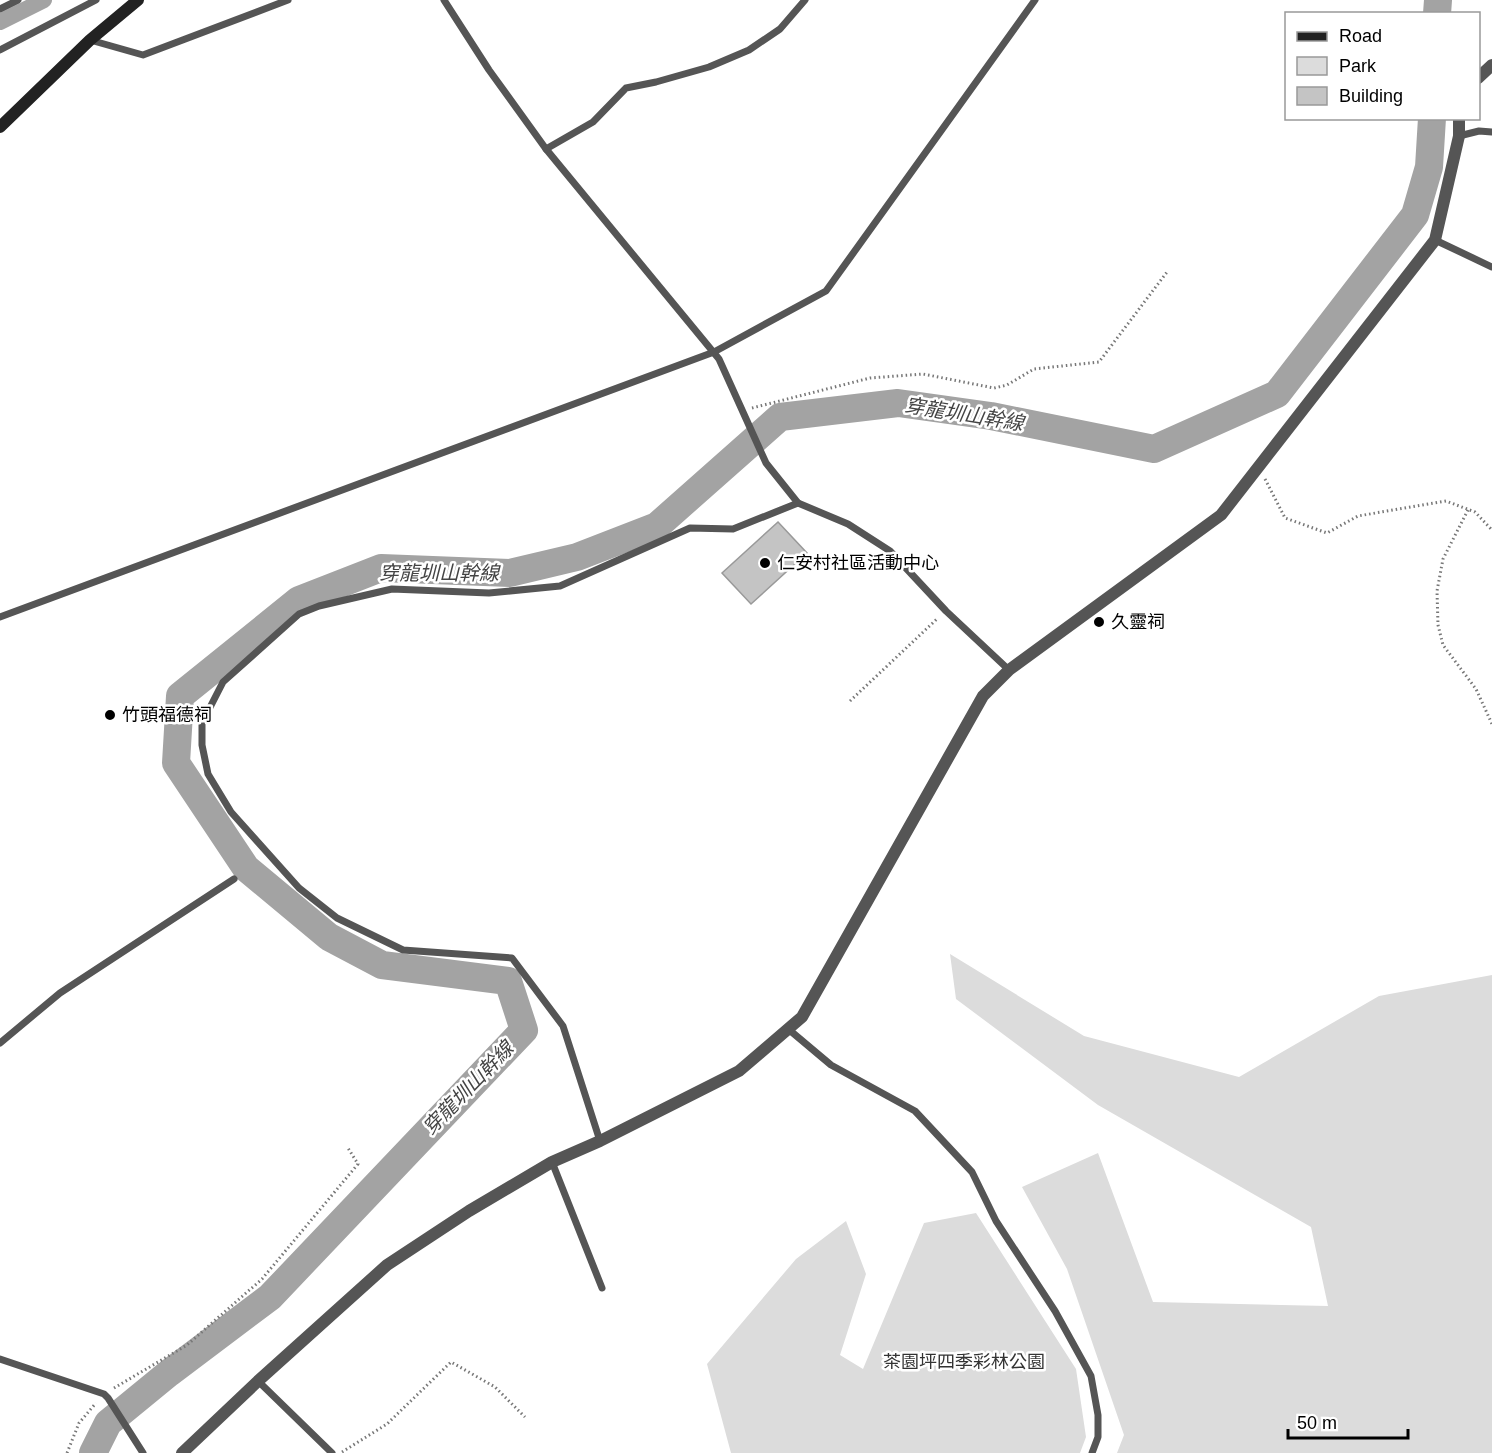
<svg xmlns="http://www.w3.org/2000/svg" width="1492" height="1453" font-family="Arial,'Noto Sans TC',sans-serif">
  <style>
    .green { fill: #dcdcdc }
    .lines { fill: none; stroke-linecap: round; stroke-linejoin: round }
    .canal { stroke: #a3a3a3; stroke-width: 16 }
    .river { stroke: #a3a3a3; stroke-width: 28 }
    .building { fill: #c4c4c4; stroke: #999; stroke-width: 1.5 }
    .path { stroke: #777; stroke-width: 3; stroke-dasharray: 1.5 3; stroke-linecap: butt }
    .service { stroke: #555; stroke-width: 7 }
    .tertiary { stroke: #555; stroke-width: 12 }
    .secondary { stroke: #222; stroke-width: 12 }
    .poi-dot { fill: #000; stroke: #fff; stroke-width: 2 }
    .labels { text-anchor: middle; dominant-baseline: central; stroke-width: 5; stroke-linejoin: round; paint-order: stroke }
    .poi-label { font-size: 18px; fill: #000; stroke: #fff; text-anchor: start }
    .park-label { font-size: 18px; fill: #333; stroke: #fff }
    .water-label { font-size: 20px; font-style: italic; fill: #444; stroke: #fff }
  </style>
  <rect width="100%" height="100%" fill="#fff"/>
  <!-- green -->
  <g class="green">
    <polygon points="950,954 1084,1036 1239,1077 1379,996 1492,975 1492,1453 1117,1453 1124,1435 1067,1269 1022,1187 1098,1153 1153,1302 1328,1306 1311,1227 1098,1105 956,999"/>
    <polygon points="976,1213 1076,1369 1086,1437 1080,1453 731,1453 707,1364 796,1259 846,1221 866,1274 840,1355 863,1369 924,1223"/>
  </g>
  <g class="lines">
    <!-- canal -->
    <polyline class="canal" points="0,22 44,0"/>
    <!-- river -->
    <g class="river">
      <polyline points="1437,14 1438,0"/>
      <polyline points="93,1453 108,1423 169,1373 270,1297 524,1030 508,981 382,965 329,937 246,868 176,763 180,696 299,600 381,568 510,573 577,557 657,526 780,417 898,403 991,416 1154,449 1277,394 1415,215 1429,167 1432,118"/>
    </g>
  </g>
  <!-- building -->
  <polygon class="building" points="778,522 807,553 751,604 722,573"/>
  <g class="lines">
    <!-- path -->
    <g class="path">
      <polyline points="752,408 870,378 923,374 994,388 1007,385 1034,369 1099,362 1167,272"/>
      <polyline points="1265,479 1285,518 1327,533 1358,516 1446,501 1475,512 1492,530"/>
      <polyline points="1468,510 1443,559 1437,591 1438,625 1443,645 1476,689 1492,724"/>
      <polyline points="850,701 938,618"/>
      <polyline points="114,1388 187,1345 262,1279 358,1164 348,1148"/>
      <polyline points="342,1452 387,1424 451,1362 495,1387 525,1417"/>
      <polyline points="67,1453 79,1423 96,1403"/>
    </g>
    <!-- service -->
    <g class="service">
      <polyline points="444,0 489,70 546,149 719,359 766,463 798,503 848,524 890,551 946,611 1009,670"/>
      <polyline points="0,9 18,0"/>
      <polyline points="90,40 143,55 288,0"/>
      <polyline points="0,50 96,0"/>
      <polyline points="1459,136 1479,131 1492,132"/>
      <polyline points="546,149 593,122 626,88 656,82 709,67 749,50 780,29 805,0"/>
      <polyline points="1435,240 1492,267"/>
      <polyline points="0,617 714,352 826,291 1035,0"/>
      <polyline points="787,1028 831,1065 915,1111 972,1172 996,1221 1055,1311 1091,1376 1098,1415 1098,1437 1092,1453"/>
      <polyline points="0,1043 60,993 234,879"/>
      <polyline points="600,1141 563,1026 512,958 403,950 337,918 299,888 231,812 208,774 202,745 202,723 223,682 299,614 319,606 392,589 489,593 560,586 690,528 733,529 798,503"/>
      <polyline points="552,1162 602,1288"/>
      <polyline points="0,1359 104,1394 108,1398 143,1453"/>
      <polyline points="258,1381 332,1453"/>
    </g>
    <!-- tertiary -->
    <g class="tertiary">
      <polyline points="1478,78 1492,65"/>
      <polyline points="182,1453 258,1381 387,1265 469,1211 552,1162 600,1141 739,1071 802,1017 983,696 1009,670 1221,515 1435,240 1459,136 1459,118"/>
    </g>
    <!-- secondary -->
    <polyline class="secondary" points="0,127 90,40 138,0"/>
  </g>
  <!-- markers -->
  <g class="poi-dot">
    <circle cx="765" cy="563" r="6"/>
    <circle cx="1099" cy="622" r="6"/>
    <circle cx="110" cy="715" r="6"/>
  </g>
  <g class="labels">
    <!-- poi labels -->
    <g class="poi-label">
      <text x="777" y="563">仁安村社區活動中心</text>
      <text x="1111" y="622">久靈祠</text>
      <text x="122" y="715">竹頭福德祠</text>
    </g>
    <!-- park labels -->
    <g class="park-label">
      <text x="964" y="1362">茶園坪四季彩林公園</text>
    </g>
    <!-- water labels -->
    <g class="water-label">
      <text transform="translate(964 414) rotate(9)">穿龍圳山幹線</text>
      <text x="439" y="573">穿龍圳山幹線</text>
      <text transform="translate(468 1088) rotate(-46)">穿龍圳山幹線</text>
    </g>
  </g>
  <!-- legend -->
  <rect x="1285" y="12" width="195" height="108" fill="#ffffff" stroke="#999999" stroke-width="1.5"/>
  <rect x="1297" y="32" width="30" height="9" fill="#222222" stroke="#999999" stroke-width="1.5"/>
  <text x="1339" y="42" font-size="18" fill="#000000">Road</text>
  <rect x="1297" y="57" width="30" height="18" fill="#dcdcdc" stroke="#999999" stroke-width="1.5"/>
  <text x="1339" y="72" font-size="18" fill="#000000">Park</text>
  <rect x="1297" y="87" width="30" height="18" fill="#c4c4c4" stroke="#999999" stroke-width="1.5"/>
  <text x="1339" y="102" font-size="18" fill="#000000">Building</text>
  <!-- scale -->
  <path d="M1288 1429v9h120v-9" fill="none" stroke="#000000" stroke-width="3"/>
  <text x="1297" y="1429" font-size="18" fill="#000000" stroke="#ffffff" stroke-width="4.5" paint-order="stroke">50 m</text>
</svg>
